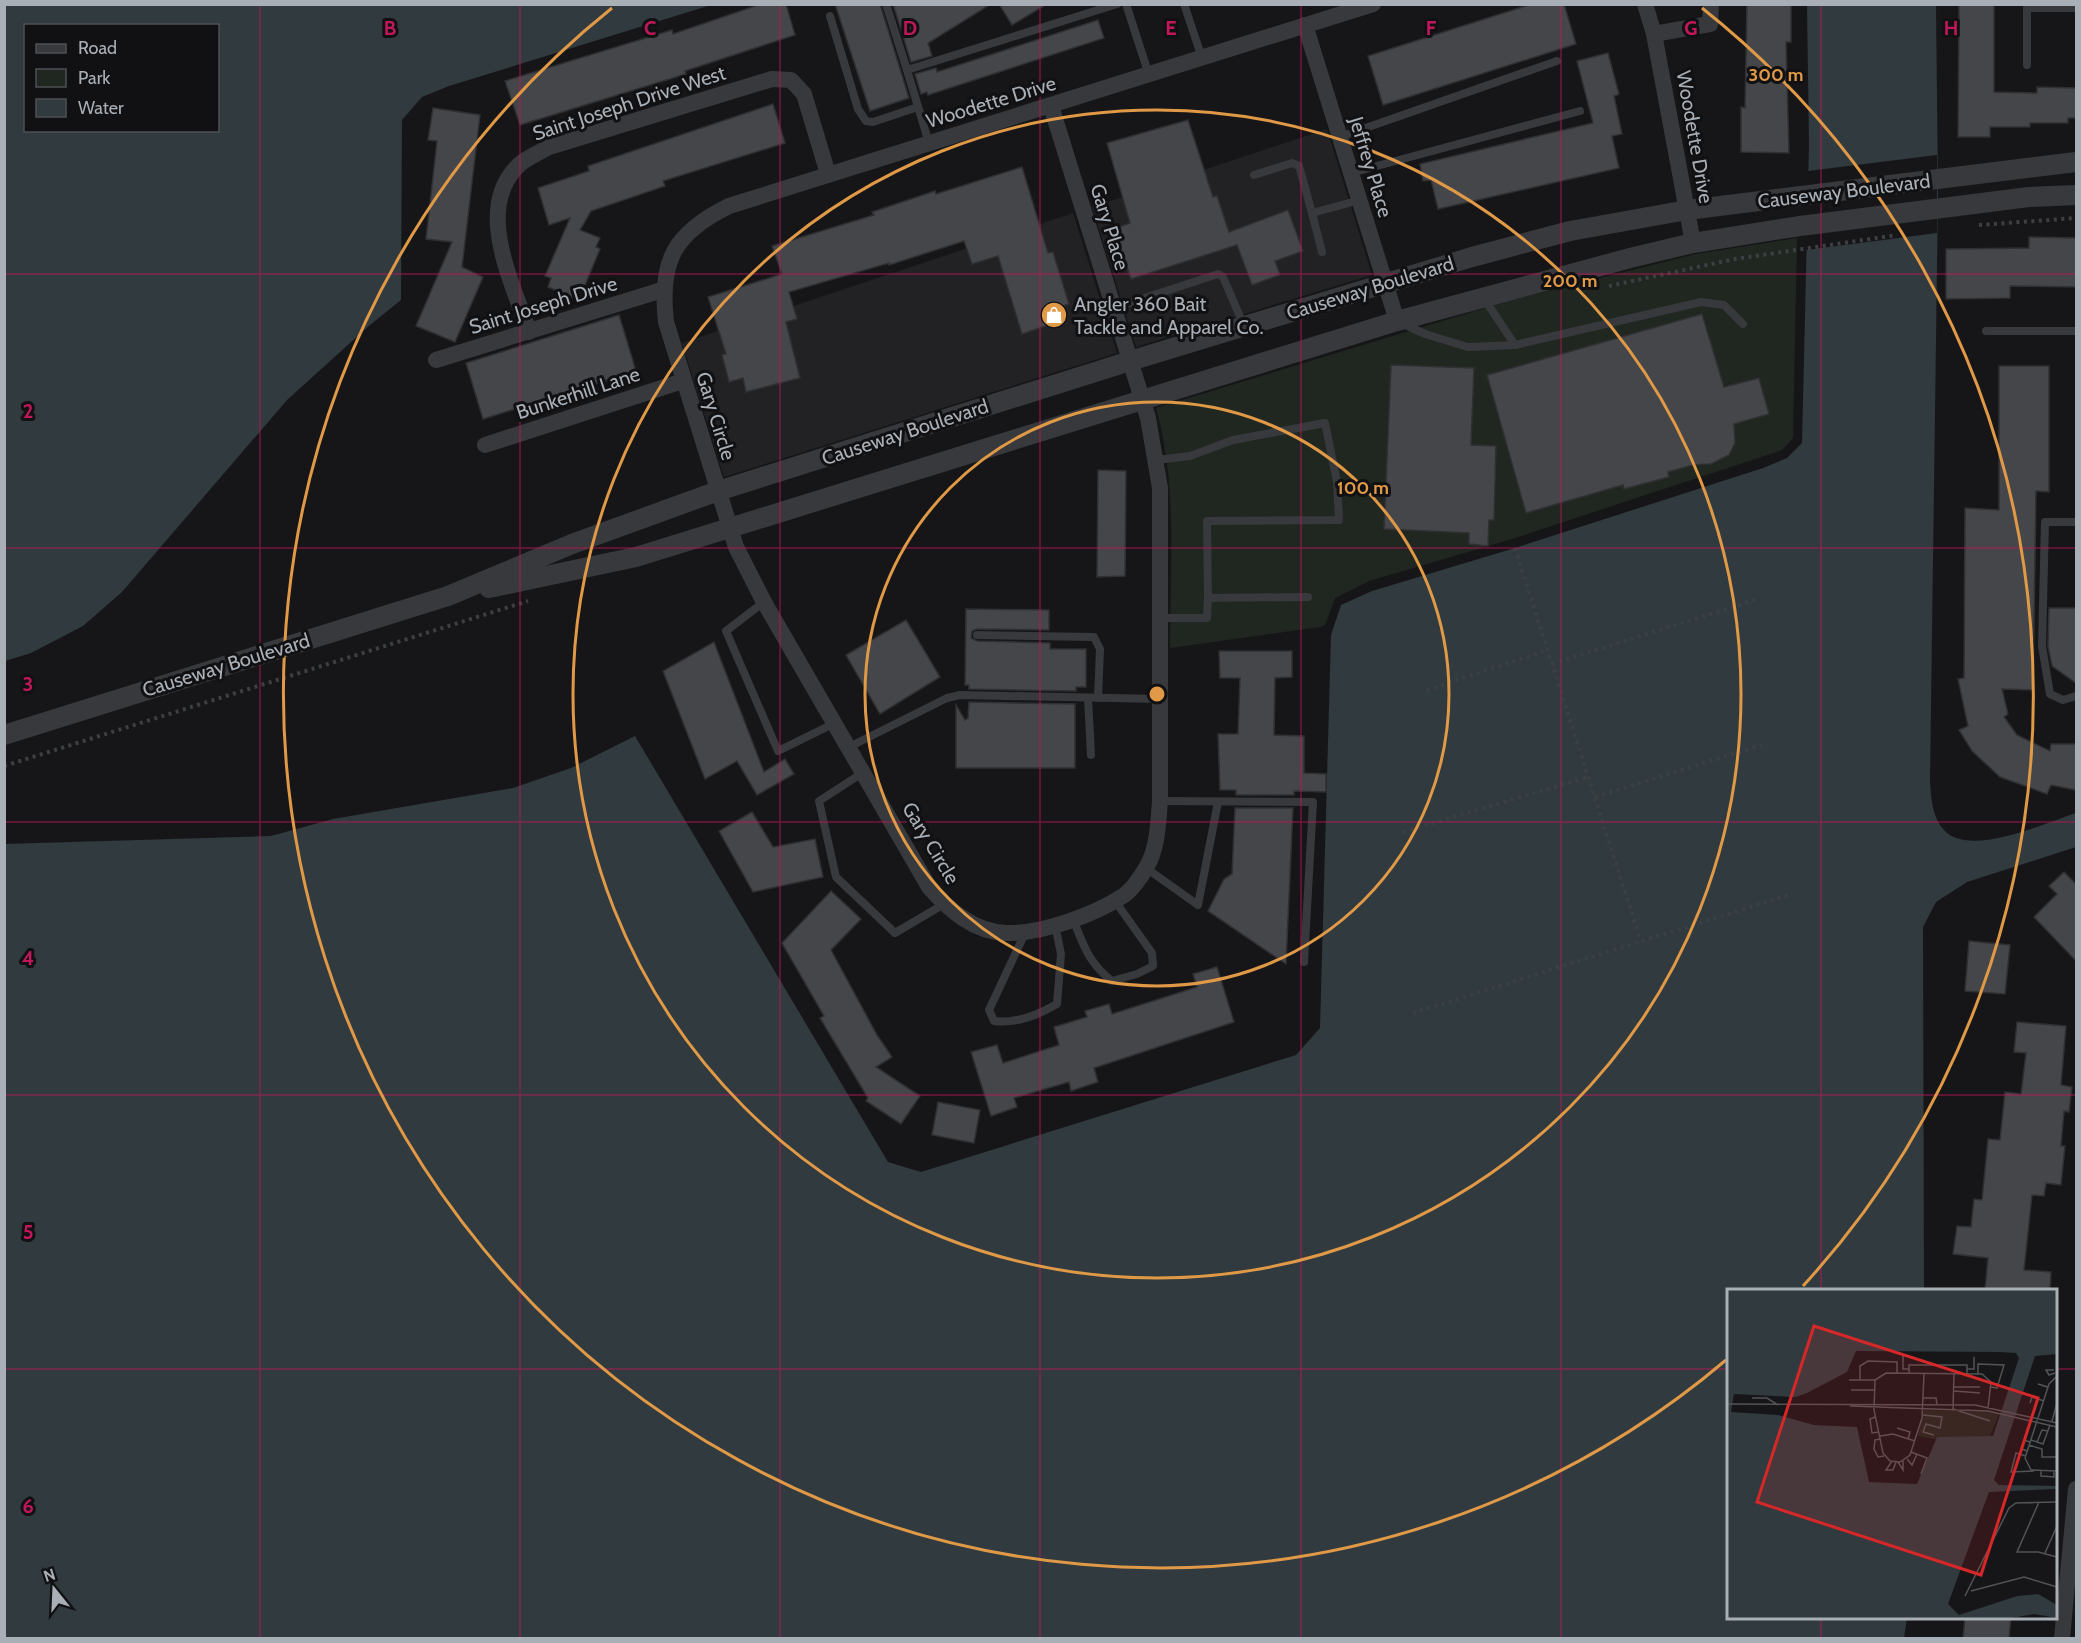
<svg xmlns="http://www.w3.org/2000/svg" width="2081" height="1643" font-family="Cabin,sans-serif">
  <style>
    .built { fill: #222224 }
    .green { fill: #202721 }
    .water { fill: #303a3f; fill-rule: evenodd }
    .pier { fill: #161618 }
    .building { fill: #45464a; stroke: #303033; stroke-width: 1.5 }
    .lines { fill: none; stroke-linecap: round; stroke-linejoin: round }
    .path { stroke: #3d4043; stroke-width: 4; stroke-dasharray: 3 4.5; stroke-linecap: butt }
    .service { stroke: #37393c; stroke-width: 8 }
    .minor { stroke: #37393c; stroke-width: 16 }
    .tertiary { stroke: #37393c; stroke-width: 20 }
    .grid { fill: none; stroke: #c2185b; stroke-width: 1.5; stroke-opacity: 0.55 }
    .ring { fill: none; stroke: #e09946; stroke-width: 3 }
    .labels { text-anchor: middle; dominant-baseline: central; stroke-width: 6; stroke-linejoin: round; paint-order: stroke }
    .street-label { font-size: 20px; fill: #a9afb6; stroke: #111113 }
    .poi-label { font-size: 20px; fill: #a9afb6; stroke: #111113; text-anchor: start }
    .inset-road { fill: none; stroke: #515357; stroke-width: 1.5 }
    .view { fill: #d62828; fill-opacity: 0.15; stroke: #d62828; stroke-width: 3 }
    .inset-edge { fill: none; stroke: #a9afb6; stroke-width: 3 }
    .grid-label { font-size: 20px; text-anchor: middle; font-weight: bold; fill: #c2185b; stroke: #111113; stroke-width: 6; stroke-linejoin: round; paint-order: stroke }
    .centre { fill: #e09946; stroke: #111113; stroke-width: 3 }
    .ring-label { font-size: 18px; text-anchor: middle; font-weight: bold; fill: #e09946; stroke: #111113; stroke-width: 6; stroke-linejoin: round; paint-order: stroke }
  </style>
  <rect width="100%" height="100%" fill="#161618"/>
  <!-- built -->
  <g class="built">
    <polygon points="1327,129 1372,275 1136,347 1092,207"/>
    <polygon points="1073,213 1117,353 724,477 682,343"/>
  </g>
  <!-- green -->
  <path class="green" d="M1797,238L1793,438L1782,450L1512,539L1369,581L1335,598L1325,625L1320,627L1170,648C1170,568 1178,486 1156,408L1508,301L1696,254Z"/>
  <!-- water -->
  <g class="water">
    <path d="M4,5L5,4L711,5L449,86L422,97L402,120L401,300L370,325L287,400L122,592L83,626L31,653L5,661ZM26,26H218V130H26Z"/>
    <path d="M1807,5H1936L1938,192L1930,781C1931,797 1932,817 1944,830C1969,858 2045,823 2076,813V847L1967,882L1936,902L1923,927L1924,1290H1728V1618H1907L1904,1638H5L4,844L271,836L333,819L513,788L571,768L635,736L888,1162L921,1172L1296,1055L1320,1028L1331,635L1341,605L1372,591L1515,548L1763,468L1787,458L1802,443L1809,145Z"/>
  </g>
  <!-- pier -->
  <polygon class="pier" points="1937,155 1937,233 1806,250 1808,171"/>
  <!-- building -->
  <g class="building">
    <polygon points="761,4 786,4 795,35 685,71 686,74 520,125 505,81 672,30 673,34"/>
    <polygon points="835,4 880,4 909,98 870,111"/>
    <polygon points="893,4 991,4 928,43 932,56 911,62"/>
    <polygon points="999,4 1047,4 1012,25"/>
    <polygon points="1532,4 1564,4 1576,44 1383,105 1368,56"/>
    <polygon points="1747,4 1791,4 1791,42 1786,42 1789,153 1741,152 1741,107 1745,108"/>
    <polygon points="1959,4 1994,4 1994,92 2037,93 2037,87 2076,88 2076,118 2068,118 2068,123 2030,123 2030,127 1990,127 1990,137 1958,137"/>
    <polygon points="1098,20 1104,38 928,95 927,92 921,94 915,74 936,68 937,72"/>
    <polygon points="1608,53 1619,94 1614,96 1622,134 1612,136 1619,168 1438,209 1431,180 1423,181 1420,164 1593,123 1577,61"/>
    <polygon points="773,104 785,143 663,181 665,186 591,211 580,230 600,238 596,247 600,249 583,290 578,288 574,298 548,287 551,278 545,276 570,218 549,225 538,188 589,171 588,166"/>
    <polygon points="433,108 480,115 462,267 483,277 455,342 416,326 452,242 426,239 437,141 428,140"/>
    <polygon points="1188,120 1213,197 1217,196 1229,232 1288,210 1303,251 1275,261 1280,275 1252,285 1237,245 1131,279 1114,229 1130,223 1107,143"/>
    <polygon points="1022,167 1048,253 1053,252 1069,304 1057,308 1061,321 1022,334 998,256 972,264 964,241 889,265 889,263 789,292 797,319 786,322 800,378 746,392 743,378 729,382 722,355 726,354 708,297 782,274 772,246 874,215 872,212 935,191 936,194"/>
    <polygon points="2029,237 2076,238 2076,287 2010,286 2010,298 1946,299 1946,249 2029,248"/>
    <polygon points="1702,314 1724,387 1759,378 1769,414 1734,424 1735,443 1729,455 1711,464 1693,465 1668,472 1669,477 1624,489 1623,485 1526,513 1487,375"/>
    <polygon points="619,315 636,371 483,419 466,363"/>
    <polygon points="1391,365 1474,368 1471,445 1496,446 1494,520 1489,520 1488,546 1469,544 1469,533 1384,529"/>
    <polygon points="1999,366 2049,366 2049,492 2036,491 2033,690 2002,689 2008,714 2004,717 2017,735 2050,751 2051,744 2076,744 2076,790 2051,785 2047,794 2000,777 1972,751 1959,730 1968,726 1958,679 1964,678 1965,508 1999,510"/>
    <polygon points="1098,470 1126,471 1125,576 1097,577"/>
    <polygon points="2049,608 2076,608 2076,683 2052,666 2048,646"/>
    <polygon points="966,609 1049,610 1049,630 977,629 972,631 971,638 977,641 1050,643 1050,649 1086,649 1086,687 1076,687 1076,691 969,689 969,685 965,685"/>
    <polygon points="906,620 940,677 880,714 846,655"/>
    <polygon points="714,642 764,772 785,759 794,774 757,795 737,761 705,779 663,671"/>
    <polygon points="1219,651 1292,651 1292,677 1275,678 1274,735 1304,736 1304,773 1326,774 1326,792 1294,791 1294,795 1236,795 1236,790 1220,790 1218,734 1238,734 1240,678 1220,678"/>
    <polygon points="969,702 1075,704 1075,768 956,768 956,705 965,720 968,718"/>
    <polygon points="1235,808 1293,808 1286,964 1208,911 1224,879 1232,874"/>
    <polygon points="752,812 773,847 815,839 823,877 753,892 719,831"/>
    <polygon points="2064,872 2076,884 2076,961 2034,917 2057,894 2049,886"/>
    <polygon points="831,891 861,919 831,950 877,1035 892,1057 876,1067 920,1096 901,1124 866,1101 868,1098 820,1018 824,1016 782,943"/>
    <polygon points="1969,941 2010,945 2005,994 1965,991"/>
    <polygon points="1217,967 1234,1022 1094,1068 1098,1082 1071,1091 1069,1082 1014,1098 1017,1107 991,1116 971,1052 997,1045 1003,1063 1059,1045 1054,1027 1087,1017 1085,1011 1109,1004 1112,1014 1197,987 1193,974"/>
    <polygon points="2017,1022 2066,1026 2061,1085 2072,1087 2069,1112 2064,1111 2061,1146 2065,1146 2061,1185 2046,1183 2044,1196 2032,1195 2024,1270 2051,1272 2050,1290 1985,1290 1988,1258 1953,1254 1957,1226 1971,1227 1974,1199 1982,1200 1988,1139 2000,1140 2005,1092 2021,1094 2026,1053 2014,1052"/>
    <polygon points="938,1102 980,1110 974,1143 932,1135"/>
    <polygon points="1965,1617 2011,1617 2009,1638 1963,1638"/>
  </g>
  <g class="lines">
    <!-- path -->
    <g class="path">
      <polyline points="1979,225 2076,218"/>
      <polyline points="1609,286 1735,259 1897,235"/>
      <polyline points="1515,548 1641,942"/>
      <polyline points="1552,664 1755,600"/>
      <polyline points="1427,690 1548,650"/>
      <polyline points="4,766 528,601"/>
      <polyline points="1595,797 1762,745"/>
      <polyline points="1403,832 1588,777"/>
      <polyline points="1413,1013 1792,894"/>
    </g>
    <!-- service -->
    <g class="service">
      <polyline points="886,4 907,70"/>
      <polyline points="1126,4 1149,75"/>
      <polyline points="1184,4 1202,58"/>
      <polyline points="830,16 858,109 866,121 873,122 918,107"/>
      <polyline points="2027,65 2027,8 2076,8"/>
      <polyline points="1340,137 1557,61"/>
      <polyline points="929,143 907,70 1117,4"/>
      <polyline points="1351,173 1580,111"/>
      <polyline points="1254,175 1292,163 1299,166 1312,213 1360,200"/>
      <polyline points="1312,213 1322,252"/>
      <polyline points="1483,297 1515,345"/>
      <polyline points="1114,308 1218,274 1223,277 1244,326"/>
      <polyline points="1401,323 1425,334 1468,347 1515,345 1701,302 1724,305 1743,324"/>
      <polyline points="1986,331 2076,331"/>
      <polyline points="1157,460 1190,456 1233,440 1325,423 1337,482 1339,520 1207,521 1208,598 1308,597"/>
      <polyline points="2076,522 2045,522 2042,646 2050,694 2063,700 2076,696"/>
      <polyline points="764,602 726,631 778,751 835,723"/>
      <polyline points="1160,618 1207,618 1208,598"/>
      <polyline points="977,635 1094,637 1100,649 1098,698"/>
      <polyline points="1088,698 1091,755"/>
      <polyline points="849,747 947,698 960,695 1160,699"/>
      <polyline points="864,772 819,801 836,877 895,933 944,904"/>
      <polyline points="1160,801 1313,802 1304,962"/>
      <polyline points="1146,868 1198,905 1218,802"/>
      <path d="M1073,919C1083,944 1089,964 1112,981L1137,974L1153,966L1152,953L1115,901"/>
      <path d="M1026,931L989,1010L994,1021C1017,1024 1038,1015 1057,1004L1061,954L1055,925"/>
    </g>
    <!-- minor -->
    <g class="minor">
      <polyline points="1645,4 1654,34 1693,243"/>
      <polyline points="1305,25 1397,321"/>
      <polyline points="1654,34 1710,24 1711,4"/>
      <path d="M1051,106L1148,418L1160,488V801C1158,824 1158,848 1146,868C1141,877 1131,891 1123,896C1094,915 1041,934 1006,933C974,932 949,910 929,887L764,602L736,547L666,322C659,261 674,233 729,206L1373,4"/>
      <path d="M529,332C513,283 472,206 521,163C529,157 540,152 549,147L772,79L791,80L804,94L828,174"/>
      <polyline points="436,360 662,290"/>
      <polyline points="485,445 683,381"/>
      <polyline points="2062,1638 2076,1489"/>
    </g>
    <!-- tertiary -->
    <g class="tertiary">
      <polyline points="489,588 636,557 1397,321 1630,258 1693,243 1800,226 2029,197 2076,195"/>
      <polyline points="4,735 448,596 572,544 718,491 1130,361 1472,257 1570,231 1687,210 2076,162"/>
    </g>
  </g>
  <!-- grid -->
  <path class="grid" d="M260,4V1638M520,4V1638M780,4V1638M1040,4V1638M1301,4V1638M1561,4V1638M1821,4V1290M4,274H2076M4,548H2076M4,822H2076M4,1095H2076M4,1369H1728M2056,1369H2076M1821,1618V1638"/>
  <!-- distance rings -->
  <g class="ring">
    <circle cx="1157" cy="694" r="292"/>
    <circle cx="1157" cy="694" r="584"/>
    <path d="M1726 1360A876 876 0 1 1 612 8M1702 8A876 876 0 0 1 1803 1286"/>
  </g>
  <!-- icons -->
  <defs>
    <g id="shop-disc" transform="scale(1.35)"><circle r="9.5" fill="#e09946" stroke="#111113"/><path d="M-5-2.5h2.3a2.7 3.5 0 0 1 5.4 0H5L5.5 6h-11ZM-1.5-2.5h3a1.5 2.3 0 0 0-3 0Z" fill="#fff"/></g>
  </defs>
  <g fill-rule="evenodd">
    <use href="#shop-disc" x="1054" y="315"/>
  </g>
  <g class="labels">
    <!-- street labels -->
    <g class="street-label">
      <text transform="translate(991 102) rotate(-17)">Woodette Drive</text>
      <text transform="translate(629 103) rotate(-18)">Saint Joseph Drive West</text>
      <text transform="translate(1695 137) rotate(80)">Woodette Drive</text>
      <text transform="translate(1371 167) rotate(73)">Jeffrey Place</text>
      <text transform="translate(1844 191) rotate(-7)">Causeway Boulevard</text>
      <text transform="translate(1110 227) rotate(73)">Gary Place</text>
      <text transform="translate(1370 288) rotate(-17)">Causeway Boulevard</text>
      <text transform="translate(543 305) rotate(-17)">Saint Joseph Drive</text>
      <text transform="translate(578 393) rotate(-18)">Bunkerhill Lane</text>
      <text transform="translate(716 416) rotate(73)">Gary Circle</text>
      <text transform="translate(905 432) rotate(-18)">Causeway Boulevard</text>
      <text transform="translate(226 665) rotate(-17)">Causeway Boulevard</text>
      <text transform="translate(931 843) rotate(59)">Gary Circle</text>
    </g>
    <!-- poi labels -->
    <g class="poi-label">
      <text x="1074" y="304">Angler 360 Bait<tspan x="1074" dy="23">Tackle and Apparel Co.</tspan></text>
    </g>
  </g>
  <!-- overview -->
  <g transform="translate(1727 1289)">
    <rect width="330" height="330" fill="#161618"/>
    <path d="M197,121L261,123L272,125L263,147L207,150L191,147Z" fill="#202721"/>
    <path d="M0,1H330V65L308,67L267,191L272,196L330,197V200L262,203L221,315L232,326L290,307L311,305L330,316V329L307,325L285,329H0ZM129,62L272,63L289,64L292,69L266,147L210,148L190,195L142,193L130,138L87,136L51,126L4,123L7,105L68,108L80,104L120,83Z" fill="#303a3f" fill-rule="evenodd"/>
    <path class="inset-road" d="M176,67V80H182M240,80H247V68M327,81H319L322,86L328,84M182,84V76H240V85M227,85L226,120L263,132M251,85V75L277,76L270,99L264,98M330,87L322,95L298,169L304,181L330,182M122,91H148M133,91V77L141,72L170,73V84M148,91L147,121L156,164L163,172L173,173L183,166L195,129L197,85M148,91L159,84L255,85L264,93L261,119M227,98H253M320,98L311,95L321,98M124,101H148M227,102L253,104M25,109H40L51,116M196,109H209L210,115M303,114L305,108L317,112M0,115L248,116L330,134M123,117L261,122L330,138M196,126L215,128L213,139L199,135L196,143L207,146M148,128L143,130L145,144L152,143M325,132L330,114M170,139L183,143L181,150M153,147L166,145L188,152M153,150L148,151L147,160L151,168L157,167M304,151L316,155L323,136M310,153L315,141L321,142M302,156L315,160V168H330M300,162L295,160L297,151L303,153M184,163L200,169L194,185M299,167L289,164L284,183L307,182M180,170L185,176L190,165M165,172L159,181H166L169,173M171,173L176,181V172M314,182V187L327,188V182M312,213L290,263H311L330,268M318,264L330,237M244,302L297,288L330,298M238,307L282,219L289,214L330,213"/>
    <path class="view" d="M87,37L311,109L254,286L30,213Z"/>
    <rect width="330" height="330" class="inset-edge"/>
  </g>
  <g class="grid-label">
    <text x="390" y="35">B</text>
    <text x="650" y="35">C</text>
    <text x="910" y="35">D</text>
    <text x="1171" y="35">E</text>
    <text x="1431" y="35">F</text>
    <text x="1691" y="35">G</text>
    <text x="1951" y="35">H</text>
    <text x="28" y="418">2</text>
    <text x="28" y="691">3</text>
    <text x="28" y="965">4</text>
    <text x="28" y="1239">5</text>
    <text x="28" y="1513">6</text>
  </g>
  <circle cx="1157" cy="694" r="9" class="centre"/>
  <g class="ring-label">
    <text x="1776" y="81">300 m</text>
    <text x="1570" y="287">200 m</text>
    <text x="1363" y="494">100 m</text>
  </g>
  <!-- border -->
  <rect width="2081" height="1643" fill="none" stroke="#a9afb6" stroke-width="12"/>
  <!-- legend -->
  <rect x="24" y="24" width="195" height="108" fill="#111113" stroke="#4e5054" stroke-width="1.5"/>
  <rect x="36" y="44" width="30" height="9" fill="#37393c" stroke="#4e5054" stroke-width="1.5"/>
  <text x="78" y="54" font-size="18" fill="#a9afb6">Road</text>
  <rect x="36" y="69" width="30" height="18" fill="#202721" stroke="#4e5054" stroke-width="1.5"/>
  <text x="78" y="84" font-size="18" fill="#a9afb6">Park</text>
  <rect x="36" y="99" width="30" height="18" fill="#303a3f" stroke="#4e5054" stroke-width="1.5"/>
  <text x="78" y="114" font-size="18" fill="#a9afb6">Water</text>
  <!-- north arrow -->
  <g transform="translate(54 1589) rotate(342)" stroke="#111113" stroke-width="4.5" paint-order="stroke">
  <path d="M0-4.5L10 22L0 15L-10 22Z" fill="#a9afb6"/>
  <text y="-9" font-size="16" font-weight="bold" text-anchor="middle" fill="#a9afb6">N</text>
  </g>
</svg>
